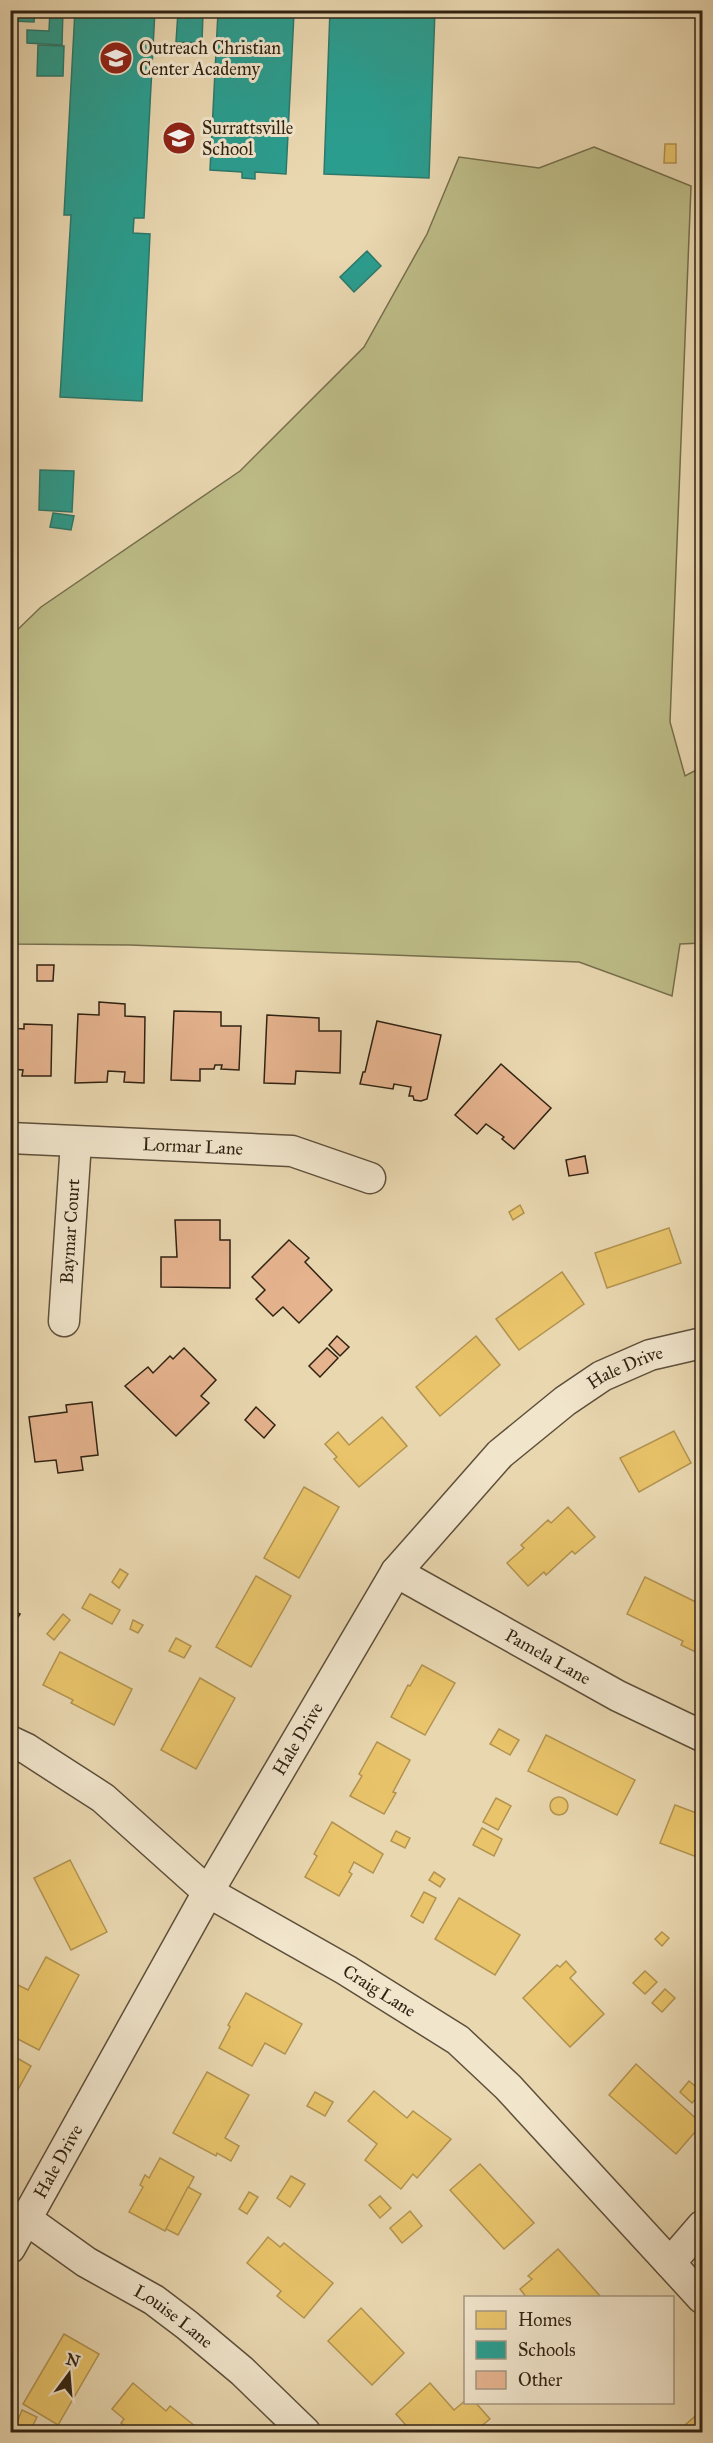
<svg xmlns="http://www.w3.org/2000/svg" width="713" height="2443" font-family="'IM FELL Great Primer',serif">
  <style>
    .green { fill: #bdbc87; stroke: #766f4c; stroke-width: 1.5 }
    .homes { fill: #e9c46a; stroke: #b29350; stroke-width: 1.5 }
    .schools { fill: #2a9d8f; stroke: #2c786a; stroke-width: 1.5 }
    .building { fill: #e5b38e; stroke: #302212; stroke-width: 1.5 }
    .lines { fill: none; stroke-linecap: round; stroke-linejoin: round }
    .street-casing { stroke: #5e4f3a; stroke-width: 33 }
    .street { stroke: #f1e5cc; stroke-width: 30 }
    .labels { text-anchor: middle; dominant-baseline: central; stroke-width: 6; stroke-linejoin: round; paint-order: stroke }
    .poi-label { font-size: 18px; fill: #302212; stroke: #f1e5cc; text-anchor: start }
    .street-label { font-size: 18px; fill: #302212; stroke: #f1e5cc }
  </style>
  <rect width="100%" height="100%" fill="#e9d7b0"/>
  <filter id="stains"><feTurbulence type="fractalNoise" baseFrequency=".00333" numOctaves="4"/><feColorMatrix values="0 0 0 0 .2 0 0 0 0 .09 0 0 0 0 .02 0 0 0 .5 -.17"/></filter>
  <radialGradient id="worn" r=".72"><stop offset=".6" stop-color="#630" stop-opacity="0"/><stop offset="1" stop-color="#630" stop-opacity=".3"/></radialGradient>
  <!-- green -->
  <polygon class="green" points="594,147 691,186 670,722 685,776 702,767 702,943 680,944 672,996 579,962 130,945 11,944 11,636 41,607 240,471 364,347 427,234 459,157 539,168"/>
  <!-- homes -->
  <g class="homes">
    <polygon points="665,144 676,144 676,163 664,163"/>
    <polygon points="520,1205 524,1213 513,1220 509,1212"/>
    <polygon points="669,1228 681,1263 607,1288 595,1253"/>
    <polygon points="562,1272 584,1304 519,1350 496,1319"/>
    <polygon points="476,1336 500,1365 440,1416 416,1387"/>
    <polygon points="382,1417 407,1446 359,1487 334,1459 337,1457 325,1444 338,1432 349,1445"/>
    <polygon points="674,1431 691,1463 639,1492 620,1458"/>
    <polygon points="304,1487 339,1507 299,1578 264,1558"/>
    <polygon points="568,1507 595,1537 575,1554 572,1551 546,1575 544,1572 528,1586 507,1563 524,1548 521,1545 548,1520 551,1523"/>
    <polygon points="120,1569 128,1574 119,1588 112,1582"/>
    <polygon points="256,1576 291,1596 251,1667 216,1647"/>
    <polygon points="645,1577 702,1605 702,1655 681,1645 683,1641 627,1614"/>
    <polygon points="90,1594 120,1610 112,1624 82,1608"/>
    <polygon points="63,1614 70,1620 54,1640 47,1634"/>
    <polygon points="133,1620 143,1625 138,1633 130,1629"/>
    <polygon points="176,1638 191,1646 184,1658 169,1651"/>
    <polygon points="60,1652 132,1689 114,1725 71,1703 73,1700 43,1685"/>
    <polygon points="422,1665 455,1683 425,1735 391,1717 408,1685 410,1686"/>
    <polygon points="200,1678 235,1698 196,1769 161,1750"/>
    <polygon points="499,1729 519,1740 510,1755 490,1744"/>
    <polygon points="546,1735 635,1780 617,1815 528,1771"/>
    <polygon points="377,1742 410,1760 393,1792 396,1793 384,1814 350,1796 362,1776 359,1774"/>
    <circle cx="559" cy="1806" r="9"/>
    <polygon points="496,1798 511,1806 498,1830 483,1822"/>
    <polygon points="675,1805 702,1815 702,1859 660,1843"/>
    <polygon points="332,1822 383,1854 373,1873 354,1862 349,1872 352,1874 339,1896 305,1877 317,1856 314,1854"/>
    <polygon points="482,1828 502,1839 494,1856 473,1845"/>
    <polygon points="396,1831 410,1838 405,1848 391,1841"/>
    <polygon points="70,1860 107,1932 71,1950 34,1878"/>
    <polygon points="434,1872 445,1879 440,1887 429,1880"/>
    <polygon points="424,1892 436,1898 423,1923 411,1916"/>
    <polygon points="459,1898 520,1935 495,1975 435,1939"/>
    <polygon points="662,1932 669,1938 662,1946 655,1939"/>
    <polygon points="46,1957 79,1975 39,2050 10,2035 10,2021 14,2014 10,2012 10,1995 16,1984 28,1990"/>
    <polygon points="566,1961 576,1972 570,1978 604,2014 570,2047 523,1998 557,1965 560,1967"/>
    <polygon points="645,1971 657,1982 645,1994 633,1983"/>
    <polygon points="665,1989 675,1998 662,2012 652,2003"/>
    <polygon points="246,1993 302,2024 285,2054 265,2043 252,2066 219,2048 230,2027 228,2025"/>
    <polygon points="10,2054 31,2066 10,2104"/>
    <polygon points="636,2064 702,2124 676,2154 609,2095"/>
    <polygon points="207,2072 249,2095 225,2138 239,2146 231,2161 217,2153 216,2156 173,2133"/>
    <polygon points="689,2081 702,2092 692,2103 680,2092"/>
    <polygon points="374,2091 407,2118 413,2111 451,2139 417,2178 413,2174 401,2189 365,2160 377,2144 348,2121"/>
    <polygon points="315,2092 333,2102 325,2116 307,2106"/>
    <polygon points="160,2158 194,2177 165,2231 129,2212 143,2187 140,2185 145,2175 149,2178"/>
    <polygon points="480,2164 534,2223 504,2249 450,2190"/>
    <polygon points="291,2176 305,2184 290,2207 277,2198"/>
    <polygon points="188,2187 201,2194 178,2235 166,2229"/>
    <polygon points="249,2192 258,2197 247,2214 239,2209"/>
    <polygon points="380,2196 391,2208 380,2218 369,2205"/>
    <polygon points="410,2211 422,2226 402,2243 390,2228"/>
    <polygon points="268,2237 280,2247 284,2243 333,2283 304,2318 277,2296 281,2291 247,2263"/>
    <polygon points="558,2249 601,2297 527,2298 520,2289 532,2279 528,2276"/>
    <polygon points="361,2308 404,2353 372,2385 328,2341"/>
    <polygon points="64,2334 99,2354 58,2425 23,2404"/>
    <polygon points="133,2383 166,2411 170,2406 200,2430 198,2432 133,2432 121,2423 124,2419 112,2409"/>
    <polygon points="430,2383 454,2410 466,2400 466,2402 475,2402 490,2419 474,2432 412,2432 396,2414"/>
    <polygon points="22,2410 37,2417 30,2431 16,2425"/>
    <polygon points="701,2411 702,2432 677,2432"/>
  </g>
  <!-- schools -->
  <g class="schools">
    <polygon points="13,10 35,10 34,22 13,21"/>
    <polygon points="50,10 63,10 62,45 27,43 27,30 49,31"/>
    <polygon points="75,10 155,10 144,218 134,218 133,233 150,234 142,401 60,397 71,215 64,215"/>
    <polygon points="184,10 294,13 286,174 255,172 255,179 242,178 242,172 210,170 218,12"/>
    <polygon points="330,10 435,10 429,178 324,174"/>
    <polygon points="178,12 203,12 202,43 176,42"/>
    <polygon points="38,45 64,46 63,76 37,76"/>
    <polygon points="367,251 381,266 354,292 340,277"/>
    <polygon points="40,470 74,471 72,512 39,510"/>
    <polygon points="53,513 74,516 71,530 50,527"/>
  </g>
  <!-- building -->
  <g class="building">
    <polygon points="37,965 54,965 53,981 37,981"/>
    <polygon points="99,1002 125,1004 125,1016 145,1017 144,1083 124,1082 125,1072 108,1071 107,1082 75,1083 78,1014 99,1015"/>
    <polygon points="174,1011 221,1012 221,1026 241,1026 239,1070 221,1069 222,1065 215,1065 214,1069 200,1069 200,1081 171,1080"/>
    <polygon points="267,1015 319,1018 319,1031 341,1031 340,1073 296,1071 295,1084 264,1083"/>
    <polygon points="377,1021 441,1035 427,1099 421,1101 414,1100 413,1096 409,1096 411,1087 394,1084 393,1089 360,1084 363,1072 365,1072"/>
    <polygon points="24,1024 52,1025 51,1076 22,1076 23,1070 10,1069 10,1028 24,1029"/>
    <polygon points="501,1064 551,1108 514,1149 502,1139 504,1137 486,1124 477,1134 455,1115"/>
    <polygon points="585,1156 588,1173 569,1176 566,1160"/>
    <polygon points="175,1220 220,1220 220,1240 230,1240 230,1288 161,1287 161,1257 177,1257"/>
    <polygon points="289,1240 309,1258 305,1262 332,1290 299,1323 283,1307 273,1316 256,1299 265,1290 252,1277"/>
    <polygon points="337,1336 349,1347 340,1356 329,1345"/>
    <polygon points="184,1348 216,1380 201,1396 209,1403 176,1436 125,1386 148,1367 153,1373 170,1356 173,1359"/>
    <polygon points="327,1348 338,1358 320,1377 309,1366"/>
    <polygon points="92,1402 98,1455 81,1457 83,1470 58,1473 56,1460 35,1462 29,1417 67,1412 66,1405"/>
    <polygon points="256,1407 275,1425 264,1438 245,1420"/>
    <polygon points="10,1609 20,1614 10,1630"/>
  </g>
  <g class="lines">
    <!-- street casing -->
    <g class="street-casing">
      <g id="street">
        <path id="s1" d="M10,1138L292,1151L370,1178"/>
        <path id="s2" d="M64,1321L76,1142"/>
        <path id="s3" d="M396,1572L618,1696L702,1736"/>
        <path id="s4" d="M10,1741L27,1749L103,1798L208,1892L346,1970L458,2040L508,2087L702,2298"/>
        <path id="s5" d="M26,2219L86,2262L154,2300L187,2325L242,2371L305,2432"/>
        <path id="s6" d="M10,2248L208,1892L396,1572L500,1454L565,1401L602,1376L650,1355L702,1343"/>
        <polyline points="670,2263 702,2226"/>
      </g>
    </g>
    <!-- street -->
    <use href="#street" class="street"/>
  </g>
  <!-- icons -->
  <defs>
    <g id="school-disc" transform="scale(1.725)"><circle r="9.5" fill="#8f2418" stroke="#f1e5cc"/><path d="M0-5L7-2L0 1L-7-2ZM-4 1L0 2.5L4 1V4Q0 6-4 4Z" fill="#fff"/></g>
  </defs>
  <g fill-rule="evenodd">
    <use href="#school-disc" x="116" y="58"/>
    <use href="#school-disc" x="179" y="138"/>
  </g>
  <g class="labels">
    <!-- poi labels -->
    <g class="poi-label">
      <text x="139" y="48">Outreach Christian<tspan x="139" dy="21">Center Academy</tspan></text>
      <text x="202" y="128">Surrattsville<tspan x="202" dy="21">School</tspan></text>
    </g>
    <!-- street labels -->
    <g class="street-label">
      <text stroke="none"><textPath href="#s1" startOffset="183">Lormar Lane</textPath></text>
      <text stroke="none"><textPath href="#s2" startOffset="90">Baymar Court</textPath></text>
      <text stroke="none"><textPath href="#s6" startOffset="1089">Hale Drive</textPath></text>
      <text stroke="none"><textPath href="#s3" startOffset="174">Pamela Lane</textPath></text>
      <text stroke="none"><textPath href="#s6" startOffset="585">Hale Drive</textPath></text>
      <text stroke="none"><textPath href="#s4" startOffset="448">Craig Lane</textPath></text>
      <text stroke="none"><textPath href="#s6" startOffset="99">Hale Drive</textPath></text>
      <text stroke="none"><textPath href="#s5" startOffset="177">Louise Lane</textPath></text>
    </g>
  </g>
  <!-- margin -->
  <rect width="713" height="2443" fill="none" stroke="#e9d7b0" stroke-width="36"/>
  <rect x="12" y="12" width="689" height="2419" fill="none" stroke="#302212" stroke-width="3"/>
  <rect x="18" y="18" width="677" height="2407" fill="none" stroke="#302212" stroke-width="1.5"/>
  <!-- legend -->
  <rect x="464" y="2296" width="210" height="108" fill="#f1e5cc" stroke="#a49782" stroke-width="1.5"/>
  <rect x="476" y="2311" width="30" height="18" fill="#e9c46a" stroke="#a49782" stroke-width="1.5"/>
  <text x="518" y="2326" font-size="18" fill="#302212">Homes</text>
  <rect x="476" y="2341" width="30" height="18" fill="#2a9d8f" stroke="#a49782" stroke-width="1.5"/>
  <text x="518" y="2356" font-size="18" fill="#302212">Schools</text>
  <rect x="476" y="2371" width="30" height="18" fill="#e5b38e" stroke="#a49782" stroke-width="1.5"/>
  <text x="518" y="2386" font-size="18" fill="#302212">Other</text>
  <!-- north arrow -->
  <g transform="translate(69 2374) rotate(16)" stroke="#f1e5cc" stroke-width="4.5" paint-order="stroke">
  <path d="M0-4.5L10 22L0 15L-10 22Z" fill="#302212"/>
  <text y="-9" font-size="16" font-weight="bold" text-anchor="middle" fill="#302212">N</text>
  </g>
  <rect width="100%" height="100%" filter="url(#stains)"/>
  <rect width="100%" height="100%" fill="url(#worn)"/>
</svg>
